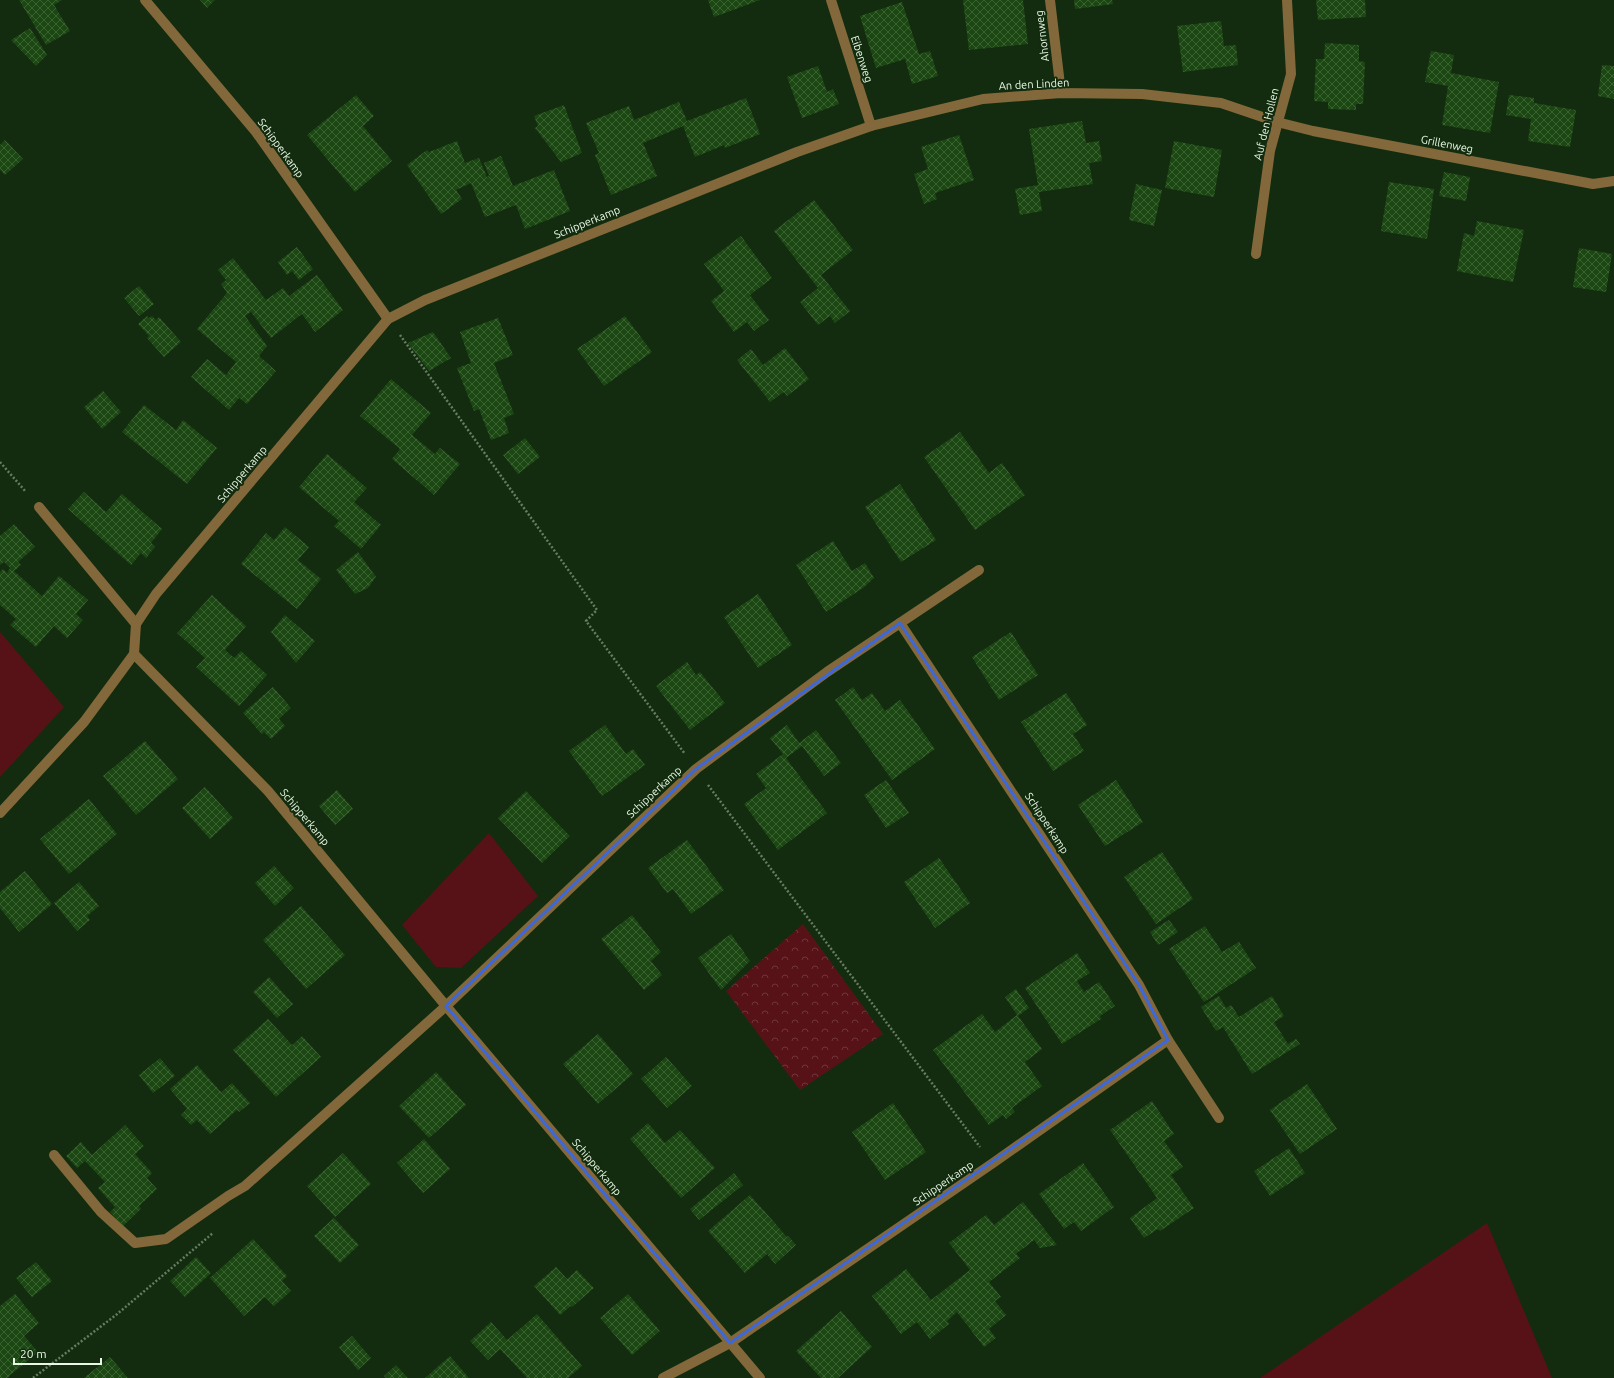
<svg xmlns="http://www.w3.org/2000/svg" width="1614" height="1378" font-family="Ubuntu,sans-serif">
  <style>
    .grass { fill: #571218 }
    .park { fill: url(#park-crowns) }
    .building { fill: url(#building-cross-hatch) }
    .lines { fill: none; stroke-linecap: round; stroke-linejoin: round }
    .path { stroke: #677c63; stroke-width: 2.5; stroke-dasharray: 2 2; stroke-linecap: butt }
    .minor { stroke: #82683a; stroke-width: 10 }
    .marked { fill: none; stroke: #3c68da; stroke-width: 3; stroke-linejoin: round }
    .labels { text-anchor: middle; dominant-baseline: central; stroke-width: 4; stroke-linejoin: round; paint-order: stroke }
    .street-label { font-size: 11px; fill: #e9f8e5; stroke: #132c0f }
  </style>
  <defs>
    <pattern id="park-crowns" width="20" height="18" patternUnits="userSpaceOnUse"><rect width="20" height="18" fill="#571218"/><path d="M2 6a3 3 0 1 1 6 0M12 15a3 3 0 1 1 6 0" fill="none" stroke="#6f3539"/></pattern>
    <pattern id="building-cross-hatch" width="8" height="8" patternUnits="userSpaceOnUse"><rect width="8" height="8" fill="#1b4712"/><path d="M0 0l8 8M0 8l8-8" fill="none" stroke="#3c6234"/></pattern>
  </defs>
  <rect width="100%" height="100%" fill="#132c0f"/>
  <!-- grass -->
  <g class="grass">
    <polygon points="0,632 64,707 0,777"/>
    <polygon points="489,833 538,896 461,968 436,967 402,925"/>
    <polygon points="1487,1223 1552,1378 1260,1378"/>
  </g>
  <!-- park -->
  <polygon class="park" points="803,924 883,1034 800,1090 726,991"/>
  <!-- building -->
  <g class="building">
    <polygon points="19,0 62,0 54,5 70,31 46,45"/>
    <polygon points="200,0 215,0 207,8"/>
    <polygon points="708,0 760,0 714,17"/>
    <polygon points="963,0 1023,0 1028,44 969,50"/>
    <polygon points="1074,0 1112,0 1113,4 1075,9"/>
    <polygon points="1316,0 1365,0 1366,17 1318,20"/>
    <polygon points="902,2 919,54 930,51 938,76 912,84 905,59 876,68 860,16"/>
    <polygon points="1221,21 1224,46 1236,45 1238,65 1183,72 1177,26"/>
    <polygon points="30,28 47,55 36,66 11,40"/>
    <polygon points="1325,43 1359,45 1359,61 1365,62 1363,104 1356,104 1356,110 1328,109 1328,102 1314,101 1316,59 1324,59"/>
    <polygon points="1431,51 1454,55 1451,73 1499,82 1490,133 1442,125 1448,86 1425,82"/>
    <polygon points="1602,65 1614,66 1614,99 1598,96"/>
    <polygon points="818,66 827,92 833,89 839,104 802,118 787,77"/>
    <polygon points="356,95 374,116 363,126 392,161 355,192 307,135"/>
    <polygon points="1509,95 1534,98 1534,103 1576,110 1570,147 1528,141 1531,119 1506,115"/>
    <polygon points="746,98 760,134 725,148 724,145 695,157 683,126 643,143 657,176 611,195 595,155 599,153 586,123 629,106 634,120 679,102 687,121"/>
    <polygon points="564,105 582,153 561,162 535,128 538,126 534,116"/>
    <polygon points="1082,121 1086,143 1099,141 1102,161 1089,163 1093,184 1039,192 1042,211 1020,215 1015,189 1038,185 1029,129"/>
    <polygon points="959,135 974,180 935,193 937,199 924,204 914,174 928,169 921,147"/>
    <polygon points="5,140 23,159 5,175 0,170 0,145"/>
    <polygon points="457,141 465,163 479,158 487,177 489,176 484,163 501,156 513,186 554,170 570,211 525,229 516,205 485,217 471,183 456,190 462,199 441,214 407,165 427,150 429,152"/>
    <polygon points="1174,141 1222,150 1214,197 1165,188"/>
    <polygon points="1444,172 1470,177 1466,201 1439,196"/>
    <polygon points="1389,182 1434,189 1427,239 1381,231"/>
    <polygon points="1136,184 1162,190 1154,226 1129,220"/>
    <polygon points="814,200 853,250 821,275 850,311 835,323 830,316 818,325 800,302 818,288 774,231"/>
    <polygon points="1477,221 1524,230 1513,282 1457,271 1464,233 1474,236"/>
    <polygon points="741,236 772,278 750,295 769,320 754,331 747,322 734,332 711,301 724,291 704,264"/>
    <polygon points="297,247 313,269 299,280 292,271 287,275 278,262"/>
    <polygon points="1579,248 1612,254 1606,292 1573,287"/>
    <polygon points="233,258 266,300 283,288 289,296 317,275 343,310 315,332 302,314 271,338 251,312 245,316 267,346 259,356 276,371 247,404 239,398 229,410 191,377 207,359 226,375 236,362 197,329 227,293 221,284 226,280 218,270"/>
    <polygon points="139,286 154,304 139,316 124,298"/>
    <polygon points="147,316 149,318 152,316 156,320 159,317 181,342 164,357 147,338 149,336 138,324"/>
    <polygon points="625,316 652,352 604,386 577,349"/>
    <polygon points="498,318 513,355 494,363 514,414 504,418 509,433 491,440 479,409 474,411 457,368 471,363 460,332"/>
    <polygon points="433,332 451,358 429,371 408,343"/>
    <polygon points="785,348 809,379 787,396 784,392 770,402 737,360 751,349 763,365"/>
    <polygon points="391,379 431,413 412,435 435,454 440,448 460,464 434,495 392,459 400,449 360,416"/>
    <polygon points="103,391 121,412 102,429 84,407"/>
    <polygon points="144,405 176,430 183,420 217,448 187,484 122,432"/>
    <polygon points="960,432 989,473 1002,463 1025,495 975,530 924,457"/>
    <polygon points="525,438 540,457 518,474 503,455"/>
    <polygon points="327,454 367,488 354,502 381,525 361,549 334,526 339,521 299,487"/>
    <polygon points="900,484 936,540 901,562 865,507"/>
    <polygon points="84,492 106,512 122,494 162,529 151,543 155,547 146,558 141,553 131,565 68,509"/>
    <polygon points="14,524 35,547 18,562 21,565 14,571 42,596 59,576 88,600 76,614 83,620 67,638 54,626 36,647 10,625 16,619 0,605 0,572 3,569 7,573 10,568 4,562 0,565 0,536"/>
    <polygon points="285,527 309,547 298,560 321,579 297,609 241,564 266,533 274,540"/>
    <polygon points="833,541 852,571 865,563 874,578 863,588 826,612 796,565"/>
    <polygon points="358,552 376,577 368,588 355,594 336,570"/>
    <polygon points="758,594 792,645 758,668 724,617"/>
    <polygon points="212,595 246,626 225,650 234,658 241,651 267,675 239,706 196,667 205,658 177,633"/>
    <polygon points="285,615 315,641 296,663 271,632"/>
    <polygon points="1011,632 1038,675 999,700 972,657"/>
    <polygon points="687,662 696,675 700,672 725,703 690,730 656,686"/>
    <polygon points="273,687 291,708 279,719 285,726 271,739 264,732 262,734 243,713"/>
    <polygon points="853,687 862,700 872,693 885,711 900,700 935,749 892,780 835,700"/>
    <polygon points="1066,693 1087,725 1073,734 1084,751 1053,771 1021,722"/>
    <polygon points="605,725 626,754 633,749 645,765 602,796 569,751"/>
    <polygon points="787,725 799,743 816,730 841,763 824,776 802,746 786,758 827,813 778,850 744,804 766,788 756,774 783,754 770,738"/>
    <polygon points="145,741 178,779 136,815 103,776"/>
    <polygon points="886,780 909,813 886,828 864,795"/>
    <polygon points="1116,780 1143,822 1105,846 1078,805"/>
    <polygon points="205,787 233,818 210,839 182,808"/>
    <polygon points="337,790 353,809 335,825 319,806"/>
    <polygon points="526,791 570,836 542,863 498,818"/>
    <polygon points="89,799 117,834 69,874 40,839"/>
    <polygon points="687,840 724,890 691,914 673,889 667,893 648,868"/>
    <polygon points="1162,852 1193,899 1156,924 1124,877"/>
    <polygon points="939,858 970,903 935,928 904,882"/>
    <polygon points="274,866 294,888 275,906 255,883"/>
    <polygon points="25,871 52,904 19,932 0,908 0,892"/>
    <polygon points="79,882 99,906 87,916 90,920 77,931 54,903"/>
    <polygon points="301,906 345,955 306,989 263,940"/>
    <polygon points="632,915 661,952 651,961 662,975 644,990 601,939"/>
    <polygon points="1169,920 1178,932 1158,945 1150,932"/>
    <polygon points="1205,926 1222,952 1239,942 1256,968 1204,1002 1169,949"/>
    <polygon points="731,934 750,961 721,990 698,958"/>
    <polygon points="1077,953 1090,973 1077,981 1084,992 1099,982 1115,1006 1100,1016 1101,1019 1062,1044 1025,988"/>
    <polygon points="269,977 293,1004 277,1018 253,992"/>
    <polygon points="1016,989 1029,1008 1018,1016 1042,1049 1025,1062 1042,1086 1012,1108 1015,1112 1006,1119 1003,1115 989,1125 933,1050 982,1014 995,1032 1017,1015 1005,997"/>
    <polygon points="1219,996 1226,1008 1231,1005 1239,1017 1272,996 1284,1016 1274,1022 1288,1044 1296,1039 1300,1044 1252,1074 1223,1027 1216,1031 1201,1007"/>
    <polygon points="268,1019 292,1045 302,1036 321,1057 276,1097 233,1050"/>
    <polygon points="598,1034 633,1074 598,1104 563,1064"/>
    <polygon points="666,1057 692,1086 667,1108 641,1079"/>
    <polygon points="160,1058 175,1076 153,1093 139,1075"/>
    <polygon points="197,1065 221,1092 232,1083 250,1103 239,1112 237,1110 210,1134 197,1120 191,1125 181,1115 187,1109 170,1089"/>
    <polygon points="436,1072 466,1105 429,1138 399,1106"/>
    <polygon points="1307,1084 1337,1129 1300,1154 1270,1110"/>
    <polygon points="1152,1101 1174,1134 1164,1141 1183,1167 1171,1175 1194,1208 1160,1231 1158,1229 1144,1238 1130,1218 1157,1198 1110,1130"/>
    <polygon points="893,1103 926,1152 885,1180 852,1132"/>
    <polygon points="648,1123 665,1143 680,1130 715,1168 681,1198 630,1139"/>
    <polygon points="125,1125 144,1146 135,1154 152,1173 147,1178 157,1189 139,1206 141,1209 123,1226 110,1212 115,1207 98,1188 105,1182 85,1161 77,1168 66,1156 81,1142 92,1155"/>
    <polygon points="424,1139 450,1169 423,1193 397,1163"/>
    <polygon points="1289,1148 1305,1173 1270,1196 1254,1171"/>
    <polygon points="343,1153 371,1184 335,1217 307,1186"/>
    <polygon points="1083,1163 1114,1207 1081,1231 1074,1222 1064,1229 1039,1194"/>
    <polygon points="734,1173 743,1185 699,1220 690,1209"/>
    <polygon points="750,1195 787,1237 788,1236 796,1245 775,1264 767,1254 745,1273 708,1231"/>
    <polygon points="1023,1202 1057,1245 1040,1248 1034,1240 1016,1254 1020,1258 989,1282 1001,1297 995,1301 1006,1315 989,1329 996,1338 984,1347 957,1312 947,1321 949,1324 930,1339 917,1322 901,1334 872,1296 906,1269 931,1300 970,1270 949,1243 986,1215 994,1225"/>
    <polygon points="334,1218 359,1245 340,1263 314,1236"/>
    <polygon points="253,1239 287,1276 282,1281 291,1291 274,1306 265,1297 244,1316 210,1278"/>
    <polygon points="196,1257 211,1273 185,1297 170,1281"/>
    <polygon points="36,1262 52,1281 32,1297 16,1278"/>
    <polygon points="556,1267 567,1279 577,1270 594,1288 572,1307 571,1306 560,1315 534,1286"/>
    <polygon points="15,1294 39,1323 24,1336 38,1352 7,1378 0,1378 0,1306"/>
    <polygon points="628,1294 660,1331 632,1355 600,1318"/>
    <polygon points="841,1311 872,1347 838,1378 821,1378 796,1351"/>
    <polygon points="537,1314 582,1366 568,1378 527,1378 500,1349 488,1360 470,1341 491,1322 507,1340"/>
    <polygon points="352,1336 371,1358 358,1370 339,1347"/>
    <polygon points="450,1356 469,1378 425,1378"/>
    <polygon points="110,1357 128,1378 84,1378"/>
    <polygon points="396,1365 408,1378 386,1378 384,1376"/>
  </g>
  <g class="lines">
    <!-- path -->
    <g class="path">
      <polyline points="400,335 597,610 586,621 685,754"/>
      <polyline points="0,462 26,492"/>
      <polyline points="708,785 980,1147"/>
      <polyline points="33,1378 116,1315 213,1233"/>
    </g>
    <!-- minor -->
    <g class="minor">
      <polyline points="145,0 256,132 388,319"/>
      <polyline points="831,0 871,126"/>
      <polyline points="1050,0 1061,93"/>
      <polyline points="1256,254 1270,151 1291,74 1287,0"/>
      <polyline points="39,507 136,624"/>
      <polyline points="900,623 979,570"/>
      <polyline points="134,654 268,791 446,1006 760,1378"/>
      <polyline points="0,813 84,722 134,654 136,624 156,594 388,319 425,300 797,152 871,126 983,99 1061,93 1142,94 1221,103 1277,122 1313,131 1593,184 1614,181"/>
      <polyline points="1168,1040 1219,1118"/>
      <polyline points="54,1155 101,1212 135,1243 166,1239 228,1196 245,1186 446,1006 696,769 827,672 900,623 1139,985 1168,1040 993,1163 730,1343 663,1378"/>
    </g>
  </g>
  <!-- marked area -->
  <path class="marked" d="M900,623L1139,985L1168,1040L730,1343L446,1006L696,769Z"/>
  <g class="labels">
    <!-- street labels -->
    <g class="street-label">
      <text transform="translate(1042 36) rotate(-97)">Ahornweg</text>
      <text transform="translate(862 59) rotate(72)">Eibenweg</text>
      <text transform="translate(1034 84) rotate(-3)">An den Linden</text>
      <text transform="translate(1266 124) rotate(-76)">Auf den Hollen</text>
      <text transform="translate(1447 144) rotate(11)">Grillenweg</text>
      <text transform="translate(281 148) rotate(54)">Schipperkamp</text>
      <text transform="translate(587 222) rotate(-22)">Schipperkamp</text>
      <text transform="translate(242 474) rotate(-50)">Schipperkamp</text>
      <text transform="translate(654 792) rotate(-43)">Schipperkamp</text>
      <text transform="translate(305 817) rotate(50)">Schipperkamp</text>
      <text transform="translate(1047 823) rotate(57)">Schipperkamp</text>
      <text transform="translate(597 1167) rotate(50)">Schipperkamp</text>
      <text transform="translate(943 1183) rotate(-34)">Schipperkamp</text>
    </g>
  </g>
  <!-- scale -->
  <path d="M14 1358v6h87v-6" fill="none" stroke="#e9f8e5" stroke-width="2"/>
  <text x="20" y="1358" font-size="12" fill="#e9f8e5" stroke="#132c0f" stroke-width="3" paint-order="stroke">20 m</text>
</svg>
